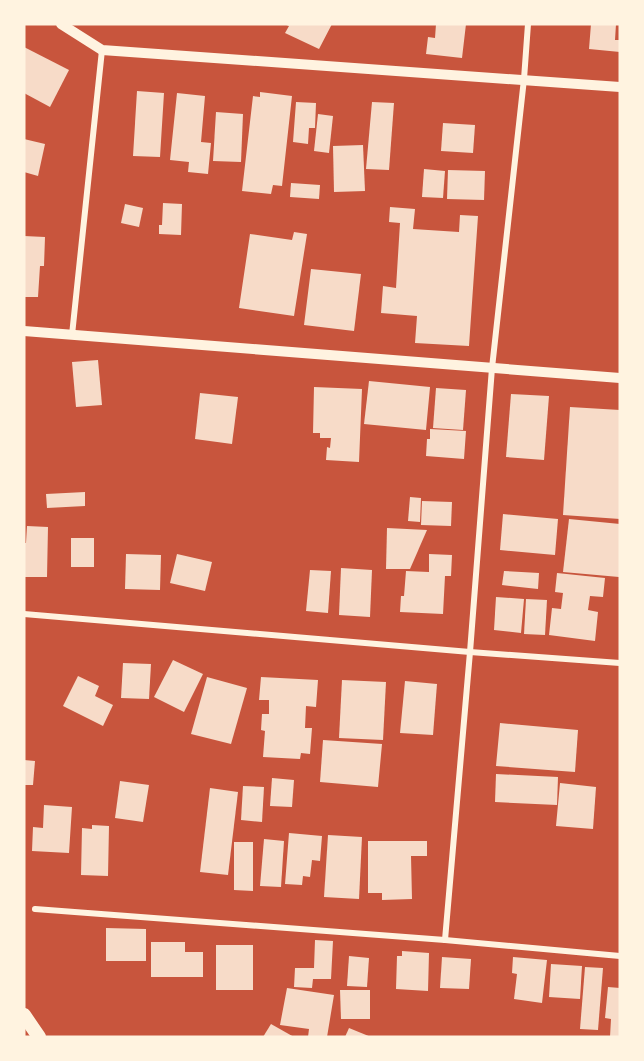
<svg xmlns="http://www.w3.org/2000/svg" width="644" height="1061" font-family="'Titillium Web',sans-serif">
  <style>
    .building { fill: #f7dbc8 }
    .lines { fill: none; stroke-linecap: round; stroke-linejoin: round }
    .minor { stroke: #fff3e0; stroke-width: 6 }
    .tertiary { stroke: #fff3e0; stroke-width: 10 }
    .primary { stroke: #fff3e0; stroke-width: 14 }
  </style>
  <rect width="100%" height="100%" fill="#c8553d"/>
  <!-- building -->
  <g class="building">
    <polygon points="284,24 332,24 319,49 285,33 289,26"/>
    <polygon points="436,24 466,24 462,58 426,54 428,37 435,38"/>
    <polygon points="591,24 616,24 615,40 620,40 620,52 589,49"/>
    <polygon points="24,47 69,70 50,107 24,93"/>
    <polygon points="137,91 164,93 160,157 133,156"/>
    <polygon points="260,92 292,96 282,186 273,185 271,194 242,191 253,96 260,97"/>
    <polygon points="177,93 205,96 201,142 211,143 208,174 188,172 189,162 170,160"/>
    <polygon points="296,102 316,103 315,128 309,128 308,144 293,142"/>
    <polygon points="372,102 394,103 389,170 366,169"/>
    <polygon points="216,112 243,114 241,162 213,161"/>
    <polygon points="318,114 333,116 329,153 314,151"/>
    <polygon points="443,123 475,125 473,153 441,151"/>
    <polygon points="24,139 45,144 38,176 24,172"/>
    <polygon points="363,145 365,191 334,192 333,146"/>
    <polygon points="424,169 445,171 443,198 422,197"/>
    <polygon points="448,170 485,171 484,200 447,199"/>
    <polygon points="291,183 320,185 319,199 290,197"/>
    <polygon points="163,203 182,204 181,235 159,234 159,225 162,225"/>
    <polygon points="125,204 143,208 139,227 121,223"/>
    <polygon points="390,207 415,209 413,229 459,232 460,215 478,216 469,346 415,343 417,316 381,313 383,286 396,288 400,223 389,222"/>
    <polygon points="294,232 307,234 294,316 239,308 250,234 292,240"/>
    <polygon points="24,236 45,237 44,266 40,266 38,297 24,297"/>
    <polygon points="311,269 361,274 354,331 304,325"/>
    <polygon points="98,360 102,405 76,407 72,362"/>
    <polygon points="369,381 430,387 426,430 364,424"/>
    <polygon points="314,387 362,389 359,462 326,460 327,447 330,448 331,438 320,438 320,433 313,433"/>
    <polygon points="436,388 466,390 463,430 433,428"/>
    <polygon points="200,393 238,397 232,444 195,439"/>
    <polygon points="511,394 549,396 544,460 506,457"/>
    <polygon points="570,407 620,410 620,519 563,515"/>
    <polygon points="430,429 466,431 464,459 426,456 427,439 430,439"/>
    <polygon points="85,492 85,506 47,508 46,494"/>
    <polygon points="410,497 421,498 420,522 408,521"/>
    <polygon points="422,501 452,502 451,526 421,525"/>
    <polygon points="503,514 558,519 555,555 500,550"/>
    <polygon points="569,519 620,524 619,577 563,572"/>
    <polygon points="27,526 48,527 47,577 24,577 24,543 26,543"/>
    <polygon points="387,528 427,530 410,569 386,569"/>
    <rect x="71" y="538" width="23" height="29"/>
    <polygon points="126,554 161,555 160,590 125,589"/>
    <polygon points="177,554 212,562 205,591 170,583"/>
    <polygon points="429,554 452,555 451,576 445,576 443,614 400,612 401,596 404,596 406,571 429,572"/>
    <polygon points="341,568 372,570 370,617 339,615"/>
    <polygon points="310,570 331,571 328,613 306,611"/>
    <polygon points="504,571 539,573 538,589 502,585"/>
    <polygon points="557,573 605,578 603,597 590,596 588,610 598,612 595,641 549,635 552,608 561,609 563,593 555,592"/>
    <polygon points="496,597 524,599 521,633 494,630"/>
    <polygon points="526,599 547,600 545,635 524,634"/>
    <polygon points="173,660 203,674 184,712 154,697"/>
    <polygon points="123,663 151,664 149,699 121,698"/>
    <polygon points="78,676 99,686 95,696 113,705 103,726 63,706"/>
    <polygon points="207,677 247,688 231,744 191,734"/>
    <polygon points="261,677 318,680 316,707 306,706 305,728 312,728 310,754 301,753 300,759 263,757 265,731 261,730 262,714 269,714 269,700 259,700"/>
    <polygon points="342,680 386,682 383,740 339,738"/>
    <polygon points="405,681 437,684 433,735 400,733"/>
    <polygon points="500,723 578,730 575,772 496,766"/>
    <polygon points="323,740 382,744 378,787 320,782"/>
    <polygon points="24,760 35,761 33,785 24,785"/>
    <polygon points="496,774 558,777 557,805 495,802"/>
    <polygon points="272,778 294,780 292,807 270,806"/>
    <polygon points="120,781 149,785 143,822 115,818"/>
    <polygon points="560,783 596,787 593,829 556,826"/>
    <polygon points="243,786 264,787 262,822 241,820"/>
    <polygon points="210,788 238,792 228,875 200,872"/>
    <polygon points="44,805 72,807 69,853 32,851 33,827 43,828"/>
    <polygon points="92,825 109,826 108,876 81,875 82,828 92,829"/>
    <polygon points="289,833 322,836 320,861 312,860 310,877 303,876 302,885 285,884"/>
    <polygon points="328,835 362,837 359,899 324,897"/>
    <polygon points="264,839 284,841 281,887 260,886"/>
    <polygon points="368,841 427,841 427,856 411,856 412,899 382,900 382,893 368,893"/>
    <polygon points="234,842 253,842 253,891 234,890"/>
    <polygon points="106,928 146,929 146,961 106,961"/>
    <polygon points="315,940 333,941 331,979 313,979 312,988 294,987 295,968 314,968"/>
    <polygon points="151,942 185,942 185,952 203,952 203,977 151,977"/>
    <rect x="216" y="945" width="37" height="45"/>
    <polygon points="402,951 429,953 428,991 396,989 397,956 402,956"/>
    <polygon points="349,956 369,958 367,987 347,986"/>
    <polygon points="442,957 471,959 469,989 440,988"/>
    <polygon points="513,957 547,960 542,1003 514,999 517,974 512,973"/>
    <polygon points="551,964 582,966 580,999 549,997"/>
    <polygon points="585,967 603,968 598,1030 580,1029"/>
    <polygon points="608,987 620,988 620,1037 610,1037 611,1019 605,1018"/>
    <polygon points="287,988 334,995 327,1037 308,1037 309,1029 280,1025"/>
    <polygon points="340,990 370,990 370,1019 341,1019"/>
    <polygon points="271,1024 294,1037 263,1037"/>
    <polygon points="349,1028 371,1037 345,1037"/>
  </g>
  <g class="lines">
    <!-- minor -->
    <g class="minor">
      <polyline points="72,335 102,50"/>
      <polyline points="24,614 470,652 620,663"/>
      <polyline points="35,909 445,940 620,956"/>
      <polyline points="445,940 470,652 492,368 524,79 528,24"/>
    </g>
    <!-- tertiary -->
    <g class="tertiary">
      <polyline points="61,24 102,50 620,87"/>
      <polyline points="24,331 620,378"/>
    </g>
    <!-- primary -->
    <polyline class="primary" points="24,1015 39,1037"/>
  </g>
  <!-- border -->
  <rect width="644" height="1061" fill="none" stroke="#fff3e0" stroke-width="51"/>
</svg>
